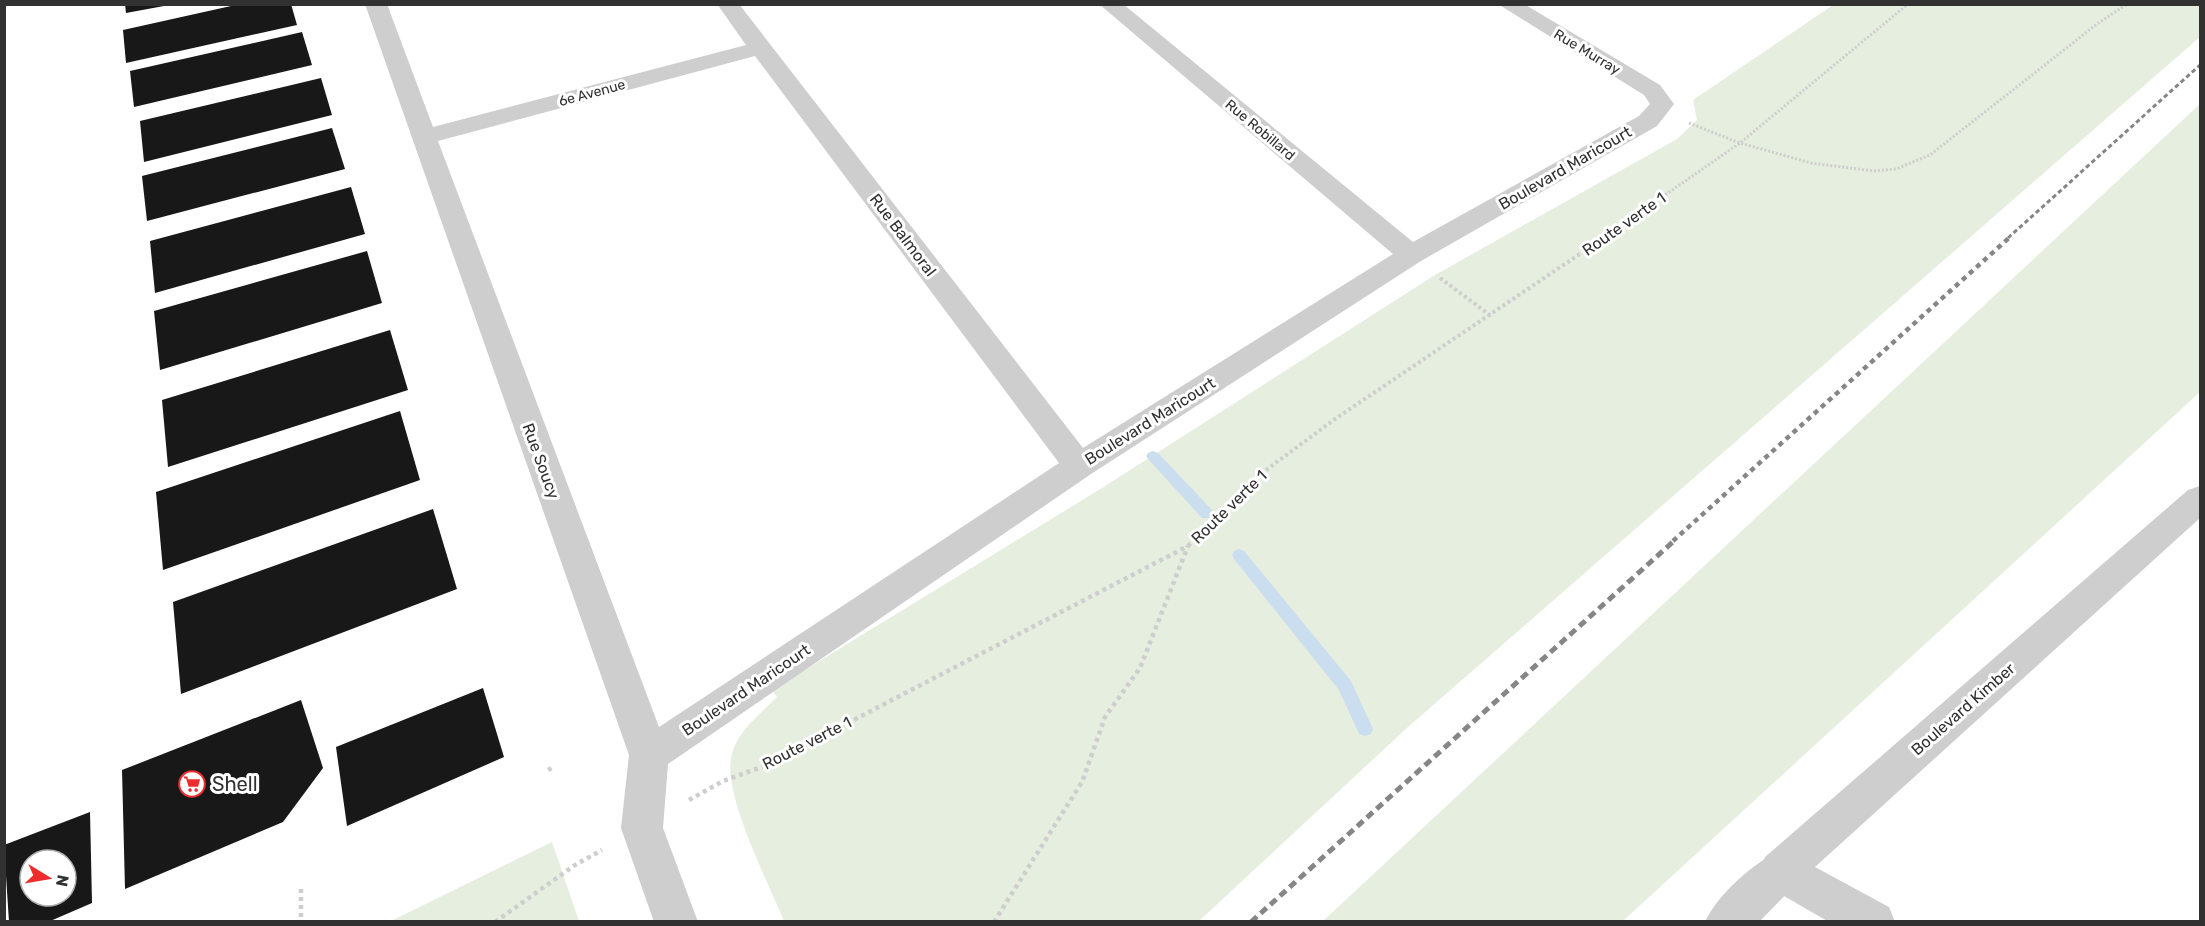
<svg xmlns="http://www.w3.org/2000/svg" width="2205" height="926" font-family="Rubik,sans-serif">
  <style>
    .green { fill: #e6eedf }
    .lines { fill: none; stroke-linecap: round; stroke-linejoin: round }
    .stream { fill: #cadeef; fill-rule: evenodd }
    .building { fill: #181818; fill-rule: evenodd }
    .path-far2 { stroke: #cecece; stroke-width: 3; stroke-dasharray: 2 2; stroke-linecap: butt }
    .path-far1 { stroke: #cecece; stroke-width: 4; stroke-dasharray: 3 3; stroke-linecap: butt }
    .path { stroke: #cecece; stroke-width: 4.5; stroke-dasharray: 4 4; stroke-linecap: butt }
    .minor { fill: #cecece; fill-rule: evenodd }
    .tertiary { fill: #cecece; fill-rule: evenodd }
    .rail-far2 { stroke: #868686; stroke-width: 3; stroke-dasharray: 4.5 3; stroke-linecap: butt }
    .rail-far1 { stroke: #868686; stroke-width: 4.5; stroke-dasharray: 5 4.5; stroke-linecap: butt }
    .rail { stroke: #868686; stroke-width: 5; stroke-dasharray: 8 5; stroke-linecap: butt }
    .labels { text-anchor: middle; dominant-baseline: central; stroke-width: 6; stroke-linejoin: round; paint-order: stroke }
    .far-street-label { font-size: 14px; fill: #313131; stroke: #fff }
    .street-label { font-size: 16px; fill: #313131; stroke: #fff }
    .near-poi-label { font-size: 20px; fill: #313131; stroke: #fff; text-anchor: start }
  </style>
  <rect width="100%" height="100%" fill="#fff"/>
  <!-- green -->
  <g class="green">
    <path d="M1833,5H2200V37L1408,727L1199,921H784C769,884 724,797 731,759C735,733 759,715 777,697L772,690L1102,488L1435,275L1677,139L1697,120L1693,100Z"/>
    <polygon points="2200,104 2200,392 1623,921 1323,921"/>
    <polygon points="552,842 579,921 391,921"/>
  </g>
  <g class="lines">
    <!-- stream -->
    <g class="stream">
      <polygon points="1153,451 1158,453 1212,510 1214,514 1212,518 1202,518 1148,459 1146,456 1148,453"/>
      <polygon points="1239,549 1244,551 1351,681 1373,729 1371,734 1365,736 1359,734 1339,690 1234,559 1232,555 1234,551"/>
    </g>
  </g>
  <!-- building -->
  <g class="building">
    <polygon points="125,4 164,4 164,6 126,13"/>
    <polygon points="240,4 291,4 297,25 126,63 123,30"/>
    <polygon points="302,32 312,65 134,107 130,71"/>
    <polygon points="321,78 332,115 144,162 140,121"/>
    <polygon points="332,128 345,169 147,221 142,176"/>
    <polygon points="351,187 365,234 155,293 150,241"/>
    <polygon points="367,251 382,303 160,370 154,311"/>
    <polygon points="390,330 408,390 168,467 162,400"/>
    <polygon points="400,411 420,480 163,570 156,492"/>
    <polygon points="433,509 457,589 181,694 173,602"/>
    <polygon points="483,688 504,757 347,826 336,747"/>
    <polygon points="301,700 323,768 283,822 125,889 122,770"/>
    <path d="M90,812L92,903L48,922H9L4,845ZM30,860H66V896H30Z"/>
  </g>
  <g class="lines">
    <!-- path-far2 -->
    <g class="path-far2">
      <polyline points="1689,123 1740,143 1811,163 1874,171 1896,169 1930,155 2097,24 2127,4"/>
      <polyline points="1603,238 1740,143 1908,4"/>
    </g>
    <!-- path-far1 -->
    <g class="path-far1">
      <polyline points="1440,278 1490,315"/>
      <polyline points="1193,541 1250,482 1335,419 1605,237"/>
    </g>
    <!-- path -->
    <g class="path">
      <polyline points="548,770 554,767"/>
      <polyline points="689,800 723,781 767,765 1188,546 1194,540"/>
      <polyline points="301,889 301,922"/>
      <polyline points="495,922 575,865 602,850"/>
      <polyline points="994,922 1082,782 1105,717 1140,668 1188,546"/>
    </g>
    <!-- minor -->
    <g class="minor">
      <path d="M365,4H387L433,127L746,45L717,4H739L1083,448L1393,254L1099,4H1123L1413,242L1639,116L1650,104L1644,95L1498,4H1524L1660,85L1674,104L1657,126L1421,261L1091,474L668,764L663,828L698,922H654L621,828L629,755ZM755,56L1059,463L659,727L438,141Z"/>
      <polygon points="2200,486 2200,518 1815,867 1889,907 1895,922 1829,922 1765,885 1758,871 1765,857 2188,490"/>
    </g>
    <!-- tertiary -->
    <path class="tertiary" d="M1780,851L1795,857L1802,871L1795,885L1759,922H1705C1716,896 1755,861 1780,851Z"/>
    <!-- rail-far2 -->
    <polyline class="rail-far2" points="2008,238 2200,65"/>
    <!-- rail-far1 -->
    <polyline class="rail-far1" points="1673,541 2010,237"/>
    <!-- rail -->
    <polyline class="rail" points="1251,922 1675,540"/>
  </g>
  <!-- icons -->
  <defs>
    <g id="supermarket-ring" transform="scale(1.35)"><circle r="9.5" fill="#fff" stroke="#ee2c2d" stroke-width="1.5"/><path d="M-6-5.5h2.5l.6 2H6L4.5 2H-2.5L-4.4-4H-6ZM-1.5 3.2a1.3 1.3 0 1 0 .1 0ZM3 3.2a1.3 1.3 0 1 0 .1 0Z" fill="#ee2c2d"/></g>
  </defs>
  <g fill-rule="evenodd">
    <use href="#supermarket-ring" x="192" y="784"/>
  </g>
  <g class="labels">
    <!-- far-street labels -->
    <g class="far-street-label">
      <text transform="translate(1587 52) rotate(31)">Rue Murray</text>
      <text transform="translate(592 93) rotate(-15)">6e Avenue</text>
      <text transform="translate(1260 130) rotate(40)">Rue Robillard</text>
    </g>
    <!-- street labels -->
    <g class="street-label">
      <text transform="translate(1565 168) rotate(-30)">Boulevard Maricourt</text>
      <text transform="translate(1624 224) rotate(-35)">Route verte 1</text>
      <text transform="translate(903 235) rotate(53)">Rue Balmoral</text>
      <text transform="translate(1150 421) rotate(-32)">Boulevard Maricourt</text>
      <text transform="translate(541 461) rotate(70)">Rue Soucy</text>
      <text transform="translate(1229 507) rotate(-44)">Route verte 1</text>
      <text transform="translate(746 690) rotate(-34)">Boulevard Maricourt</text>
      <text transform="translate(1963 709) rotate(-41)">Boulevard Kimber</text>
      <text transform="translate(807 743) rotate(-27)">Route verte 1</text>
    </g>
    <!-- near-poi labels -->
    <g class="near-poi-label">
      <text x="212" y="784">Shell</text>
    </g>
  </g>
  <!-- border -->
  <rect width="2205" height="926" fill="none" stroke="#313131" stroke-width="12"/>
  <!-- north arrow -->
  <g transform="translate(48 878) rotate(101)"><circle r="28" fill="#ffffff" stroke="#adadad" stroke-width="1.5"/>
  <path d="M0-4.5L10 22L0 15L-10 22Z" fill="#ee2c2d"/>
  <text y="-9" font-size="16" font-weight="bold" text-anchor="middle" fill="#313131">N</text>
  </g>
</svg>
